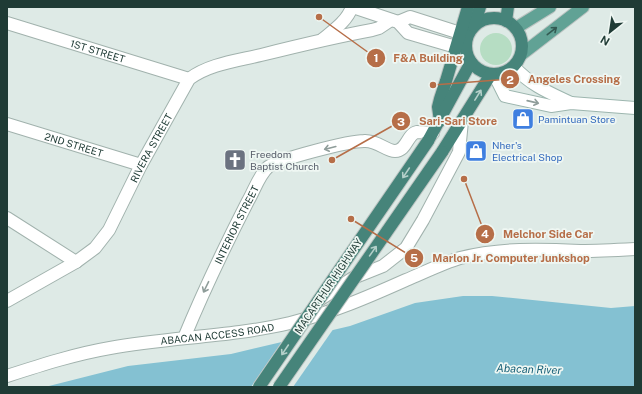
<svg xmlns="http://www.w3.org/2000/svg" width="642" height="394" font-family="'Public Sans',sans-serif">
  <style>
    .green { fill: #b6ddc3 }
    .water { fill: #84c1d2 }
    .pier { fill: #deeae6 }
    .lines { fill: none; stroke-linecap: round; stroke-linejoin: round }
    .minor-casing { stroke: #a1b2ad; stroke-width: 14 }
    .tertiary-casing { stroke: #a1b2ad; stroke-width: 14 }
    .secondary-casing { stroke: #9db6af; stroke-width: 14 }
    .primary-casing { stroke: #bcc4c2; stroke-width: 14 }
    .trunk-casing { stroke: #bcc4c2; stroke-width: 14 }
    .minor { stroke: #fff; stroke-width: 12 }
    .tertiary { stroke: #fff; stroke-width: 12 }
    .secondary { stroke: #fff; stroke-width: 12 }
    .primary { stroke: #61a295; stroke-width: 12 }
    .trunk { stroke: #46847a; stroke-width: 12 }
    .trunk-bridge-casing { stroke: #bcc4c2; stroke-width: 14; stroke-linecap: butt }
    .trunk-bridge { stroke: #46847a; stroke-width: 12 }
    .oneway { stroke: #335a52 }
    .oneway2 { stroke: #b4cfc9 }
    .oneway3 { stroke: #8f9d9a }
    .labels { text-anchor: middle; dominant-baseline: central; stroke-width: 3.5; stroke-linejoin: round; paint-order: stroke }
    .street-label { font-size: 10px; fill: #1f3b35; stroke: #eff7f3 }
    .shop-label { font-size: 10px; fill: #366cbe; stroke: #eff7f3; text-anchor: start }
    .worship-label { font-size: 10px; fill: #5b616d; stroke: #eff7f3; text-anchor: start }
    .water-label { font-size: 11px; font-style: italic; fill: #186178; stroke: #eff7f3 }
    .leader { fill: none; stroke: #b66e48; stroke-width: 1.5 }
    .callout-dot { fill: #b66e48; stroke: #eff7f3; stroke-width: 1.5 }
    .mark-label { font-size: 12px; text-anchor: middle; font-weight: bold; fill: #fff }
    .callout-label { font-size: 11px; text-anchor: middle; font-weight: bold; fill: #b66e48; stroke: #eff7f3; stroke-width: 3.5; stroke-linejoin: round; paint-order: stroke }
  </style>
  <rect width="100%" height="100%" fill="#deeae6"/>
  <!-- green -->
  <circle class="green" cx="496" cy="49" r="16"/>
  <!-- water -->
  <polygon class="water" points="463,296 492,296 611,308 635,306 635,387 45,387 128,366 231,354 350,326 415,303"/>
  <!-- pier -->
  <polygon class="pier" points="334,328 293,387 251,387 283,340"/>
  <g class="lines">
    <!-- minor casing -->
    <g class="minor-casing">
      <g id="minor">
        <polyline points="353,7 398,22 408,33 456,47"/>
        <polyline points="398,22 410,17 460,33"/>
        <path id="s1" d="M7,23L189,79"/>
        <path d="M323,39C334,30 347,21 352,7"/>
        <path id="s2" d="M7,124L141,165"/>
        <polyline points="7,218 76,262"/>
        <path id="s3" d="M7,301L76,262L95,248L109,230L141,165L189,79C209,64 236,61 261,55C297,46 334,37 372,30L379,28L391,20"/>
      </g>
    </g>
    <!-- tertiary casing -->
    <g class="tertiary-casing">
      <g id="tertiary">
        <polyline points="319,300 353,278 383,266 406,248 423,220 459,152 462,121"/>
        <path id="s4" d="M184,338C203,292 225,246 248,201C254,191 259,175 268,167C279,159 349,141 364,141C377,140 386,151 395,151C407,151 407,134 417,132C422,132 428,133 433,133"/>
        <path id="s5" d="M7,376C41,365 75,354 110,348C170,337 231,337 290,323C331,313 368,297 406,280C423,273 443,263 460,258C500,248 539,249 580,251C598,251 617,250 635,249"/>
      </g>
    </g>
    <!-- secondary casing -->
    <g class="secondary-casing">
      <g id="secondary">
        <path d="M514,67C532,86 548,92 571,103"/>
        <polyline points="494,74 505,96 551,106 571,103 635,108"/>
      </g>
    </g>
    <!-- primary casing -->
    <g class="primary-casing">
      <g id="primary">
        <polyline points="516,28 550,7"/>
        <polyline points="522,54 583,7"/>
      </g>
    </g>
    <!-- trunk casing -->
    <g class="trunk-casing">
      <g id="trunk">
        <circle cx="494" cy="46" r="28"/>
        <polyline points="506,21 508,7"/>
        <polyline points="474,26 480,7"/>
        <polyline points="440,121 438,107 440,99 446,81 468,7"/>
        <polyline points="428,141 471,62"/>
        <polyline points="442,152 491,74"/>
      </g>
    </g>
    <!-- minor -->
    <use href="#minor" class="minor"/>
    <!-- tertiary -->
    <use href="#tertiary" class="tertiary"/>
    <!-- secondary -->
    <use href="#secondary" class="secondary"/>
    <!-- primary -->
    <use href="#primary" class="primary"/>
    <!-- trunk -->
    <use href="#trunk" class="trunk"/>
    <!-- trunk-bridge casing -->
    <g class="trunk-bridge-casing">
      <g id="trunk-bridge">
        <polyline points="259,387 428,141"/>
        <polyline points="279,387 442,152"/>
      </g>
    </g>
    <!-- trunk-bridge -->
    <use href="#trunk-bridge" class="trunk-bridge"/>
  </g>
  <!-- one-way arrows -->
  <defs><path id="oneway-shaft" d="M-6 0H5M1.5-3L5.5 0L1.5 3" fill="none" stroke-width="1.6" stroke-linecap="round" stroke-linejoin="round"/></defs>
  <use class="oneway" href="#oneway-shaft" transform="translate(552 31) rotate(-38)"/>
  <g class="oneway2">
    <use href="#oneway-shaft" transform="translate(478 95) rotate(-58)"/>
    <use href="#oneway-shaft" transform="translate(406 173) rotate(124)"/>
    <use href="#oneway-shaft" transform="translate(373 251) rotate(-55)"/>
    <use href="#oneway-shaft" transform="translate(285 350) rotate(124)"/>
  </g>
  <g class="oneway3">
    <use href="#oneway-shaft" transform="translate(533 102) rotate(13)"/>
    <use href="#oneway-shaft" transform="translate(330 148) rotate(166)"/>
    <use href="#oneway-shaft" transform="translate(206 287) rotate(116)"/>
  </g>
  <!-- icons -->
  <defs>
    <g id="shop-square" transform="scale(1.15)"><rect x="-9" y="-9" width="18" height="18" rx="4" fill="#3f7fe0" stroke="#eff7f3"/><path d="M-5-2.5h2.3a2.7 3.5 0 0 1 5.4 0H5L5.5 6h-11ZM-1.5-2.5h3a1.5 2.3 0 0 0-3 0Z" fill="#fff"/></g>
    <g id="church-square" transform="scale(1.15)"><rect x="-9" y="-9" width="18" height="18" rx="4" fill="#6b7280" stroke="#eff7f3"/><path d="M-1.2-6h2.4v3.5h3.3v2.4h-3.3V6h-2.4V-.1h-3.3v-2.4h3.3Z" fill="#fff"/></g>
  </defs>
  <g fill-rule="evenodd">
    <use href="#shop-square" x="523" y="119"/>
    <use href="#shop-square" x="476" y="151"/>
    <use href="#church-square" x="235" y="160"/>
  </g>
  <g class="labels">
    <!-- street labels -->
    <g class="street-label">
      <text stroke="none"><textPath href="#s1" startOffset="95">1ST STREET</textPath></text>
      <text stroke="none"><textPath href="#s2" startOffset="70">2ND STREET</textPath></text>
      <text stroke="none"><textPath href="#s3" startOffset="218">RIVERA STREET</textPath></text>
      <text stroke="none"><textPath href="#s4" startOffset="125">INTERIOR STREET</textPath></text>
      <text transform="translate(328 286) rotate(-56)">MACARTHUR HIGHWAY</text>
      <text stroke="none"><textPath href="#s5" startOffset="215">ABACAN ACCESS ROAD</textPath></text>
    </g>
    <!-- shop labels -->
    <g class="shop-label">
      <text x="538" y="119">Pamintuan Store</text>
      <text x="492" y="145">Nher's<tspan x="492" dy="12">Electrical Shop</tspan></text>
    </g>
    <!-- worship labels -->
    <g class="worship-label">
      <text x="250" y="154">Freedom<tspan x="250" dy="12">Baptist Church</tspan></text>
    </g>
    <!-- water labels -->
    <g class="water-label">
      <text transform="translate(529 369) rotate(2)">Abacan River</text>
    </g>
  </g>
  <!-- callouts -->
  <path class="leader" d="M319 17L376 58M433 85L510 79M332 160L401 121M464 179L485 234M351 219L414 258"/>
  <g class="callout-dot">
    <circle cx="319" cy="17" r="4"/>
    <circle cx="433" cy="85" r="4"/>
    <circle cx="332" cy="160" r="4"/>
    <circle cx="464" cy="179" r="4"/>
    <circle cx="351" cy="219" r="4"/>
    <circle cx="376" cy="58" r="10"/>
    <circle cx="510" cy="79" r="10"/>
    <circle cx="401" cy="121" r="10"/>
    <circle cx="485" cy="234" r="10"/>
    <circle cx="414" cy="258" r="10"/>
  </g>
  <g class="mark-label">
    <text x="376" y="62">1</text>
    <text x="510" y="84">2</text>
    <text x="401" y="126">3</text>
    <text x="485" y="238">4</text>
    <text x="414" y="262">5</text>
  </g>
  <g class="callout-label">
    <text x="428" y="62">F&amp;A Building</text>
    <text x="574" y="83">Angeles Crossing</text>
    <text x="458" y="125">Sari-Sari Store</text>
    <text x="548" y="238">Melchor Side Car</text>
    <text x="511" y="262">Marlon Jr. Computer Junkshop</text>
  </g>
  <!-- border -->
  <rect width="642" height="394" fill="none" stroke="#1f3b35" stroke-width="16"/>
  <!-- north arrow -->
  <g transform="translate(610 32) rotate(210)" stroke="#eff7f3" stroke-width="3" paint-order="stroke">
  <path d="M0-3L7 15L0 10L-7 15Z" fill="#1f3b35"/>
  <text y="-6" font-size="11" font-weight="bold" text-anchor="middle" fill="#1f3b35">N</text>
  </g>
</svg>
